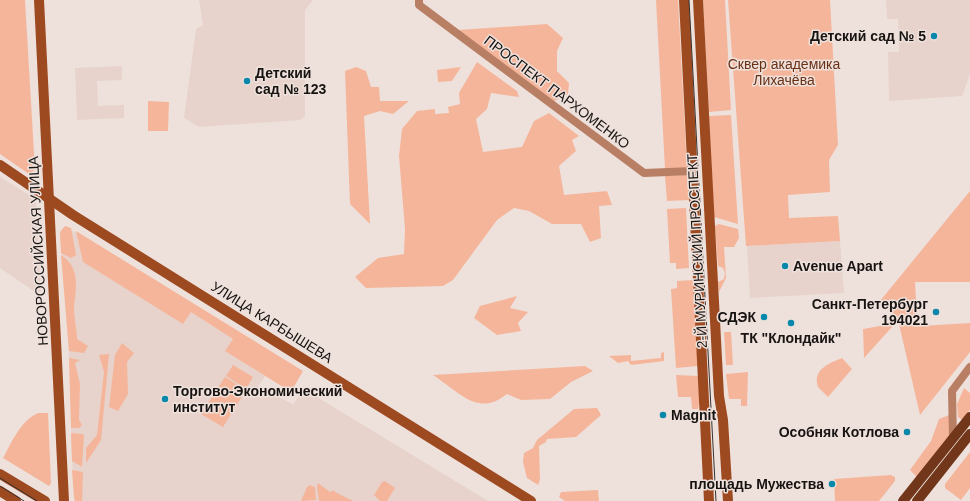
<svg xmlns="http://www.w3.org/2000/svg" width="970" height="501" font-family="Arial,sans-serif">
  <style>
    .built { fill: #e7d3cb }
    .green { fill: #f5b59a }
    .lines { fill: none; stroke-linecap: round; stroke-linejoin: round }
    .street { stroke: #b97f65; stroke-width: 8 }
    .secondary { stroke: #9e4a21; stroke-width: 10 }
    .primary { stroke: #72371a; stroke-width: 10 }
    .tram { stroke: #37312f; stroke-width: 1 }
    .poi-dot { fill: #0787aa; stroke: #eee1dc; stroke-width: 1.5 }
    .labels { text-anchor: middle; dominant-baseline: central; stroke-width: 3; stroke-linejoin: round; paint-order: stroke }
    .poi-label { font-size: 14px; font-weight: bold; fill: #171311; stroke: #eee1dc; text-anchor: end }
    .park-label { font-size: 14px; fill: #693014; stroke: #eee1dc }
    .street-label { font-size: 14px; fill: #171311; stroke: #eee1dc }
  </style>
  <rect width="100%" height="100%" fill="#eee1dc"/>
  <!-- built -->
  <g class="built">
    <polygon points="199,0 313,0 305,10 305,116 300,120 199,127 184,118 196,29 203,25"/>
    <polygon points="886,0 970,0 970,74 962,96 889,101 888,52 899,52 898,19 887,19"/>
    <polygon points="122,66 122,80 97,81 98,106 124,105 124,118 77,120 75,68"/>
    <polygon points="0,177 31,196 36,204 41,292 35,292 0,268"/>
    <polygon points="65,226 238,331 226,351 265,376 258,387 293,404 304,389 488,501 75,501 72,461 69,351 60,232"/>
    <polygon points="840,241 844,293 750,298 747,246"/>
  </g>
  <!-- green -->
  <g class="green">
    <polygon points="0,0 25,0 35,170 29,174 0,154"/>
    <polygon points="656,0 678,0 687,168 665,169"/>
    <polygon points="703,0 725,0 731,110 709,112"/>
    <polygon points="728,0 830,0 838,145 829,160 830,192 788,195 789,218 838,216 840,241 746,246"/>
    <polygon points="547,24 563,38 557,51 557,71 569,83 568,94 554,101 458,30"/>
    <polygon points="477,62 517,91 519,97 491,93 487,109 476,119 483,152 522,147 534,121 549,113 579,136 572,140 576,151 559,166 564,195 607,191 612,205 599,206 601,238 590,242 581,224 552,224 529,211 514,208 497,220 453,280 443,286 366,288 355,277 378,258 404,254 405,229 399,156 402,129 417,111 435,109 435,114 449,113 448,107 460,104 459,93"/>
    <polygon points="356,67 366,71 371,87 379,87 380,101 409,101 393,114 380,111 364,116 370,224 350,204 345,71"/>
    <polygon points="461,67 452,81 438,82 437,70"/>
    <polygon points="148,101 169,102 168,131 148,131"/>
    <polygon points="731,115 738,224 714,217 709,116"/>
    <polygon points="687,175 689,200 667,201 665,176"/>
    <polygon points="970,191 970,282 915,282 917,318 896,318 880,301"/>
    <polygon points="686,208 689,268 676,269 676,263 670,263 667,209"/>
    <polygon points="719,224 738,229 739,238 734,247 724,247 726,278 719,292 718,282 724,279 725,273 723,268 718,266 715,226"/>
    <polygon points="65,226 71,228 76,255 71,258 61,253 60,232"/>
    <polygon points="76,231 303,371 291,392 225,351 233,339 191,312 183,324 83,262"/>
    <path d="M61,255C81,268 76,288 74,308C74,318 77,330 77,339L88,346L84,353L69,351Z"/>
    <polygon points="693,280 698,366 676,368 671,289 677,288 677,281"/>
    <polygon points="517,296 510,308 528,312 518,323 521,331 497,335 474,318 480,306"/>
    <polygon points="970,323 970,352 920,415 899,324 919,324 920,326"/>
    <polygon points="891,324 892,327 864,358 863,329"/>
    <polygon points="724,332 731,332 733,365 726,365"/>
    <polygon points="122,343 134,353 127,362 128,394 118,411 109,407 115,355"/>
    <polygon points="664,352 664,361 631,365 628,361 618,363 609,356 631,355 631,361 661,358 661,353"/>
    <polygon points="109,354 101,440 86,463 86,448 97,435 104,372 99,355"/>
    <polygon points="69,358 80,360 75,363 80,384 79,420 82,425 79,428 71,428"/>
    <path d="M842,358L852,369L828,397L818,387C812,369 830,363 842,358Z"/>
    <polygon points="233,365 253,377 246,389 226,376"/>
    <path d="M585,366L593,371L571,382L550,399L521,400L507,394C478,418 458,391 433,375Z"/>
    <polygon points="748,372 747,406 741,406 741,399 729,399 726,374"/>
    <polygon points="676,375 698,376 700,399 698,409 692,409 691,397 678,397"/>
    <polygon points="225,377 246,390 223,427 201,414"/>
    <polygon points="964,388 970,393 970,410 962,420 958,417 957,404"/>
    <polygon points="597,408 601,415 576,437 547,439 546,442 539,446 540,480 538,485 527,478 523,462 524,453 533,448 537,440 574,409"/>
    <path d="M38,413H48L51,483L49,486L3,458C12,442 20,421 38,413Z"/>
    <polygon points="949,415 949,437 917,477 910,470 931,441 939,419"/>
    <polygon points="71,433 83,434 84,436 82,467 72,461"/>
    <polygon points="970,452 970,488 961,500 945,488 945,484"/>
    <polygon points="72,470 83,472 82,501 75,501 74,498"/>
    <polygon points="891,475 895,477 895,481 879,501 835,501 834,479"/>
    <polygon points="385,481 395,488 387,501 380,501 374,495 382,482"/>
    <polygon points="318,483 330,492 334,490 335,492 353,501 319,501 317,487"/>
    <polygon points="310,485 315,487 316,500 301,501 307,487"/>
    <polygon points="598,490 599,501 565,501 559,497 561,492"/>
  </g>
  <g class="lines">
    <!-- street -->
    <g class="street">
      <polyline points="419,0 419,5 644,173 693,171"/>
      <polyline points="953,438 952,391 970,367"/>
    </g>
    <!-- secondary -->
    <g class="secondary">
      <polyline points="39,0 64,501"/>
      <polyline points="684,0 709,501"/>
      <polyline points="698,0 719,396 723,420 728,501"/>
      <polyline points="0,165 73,215 531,501"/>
      <polyline points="0,474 45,501"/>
      <polyline points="0,491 16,501"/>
    </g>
    <!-- primary -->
    <g class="primary">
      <polyline points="903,501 970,417"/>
      <polyline points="917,501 970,434"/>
    </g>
    <!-- tram -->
    <g class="tram">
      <polyline points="689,0 716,501"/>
      <polyline points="0,478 37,501"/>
      <polyline points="0,486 24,501"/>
    </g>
  </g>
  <!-- markers -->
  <g class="poi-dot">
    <circle cx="934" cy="36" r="4"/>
    <circle cx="247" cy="81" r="4"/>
    <circle cx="785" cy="266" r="4"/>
    <circle cx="936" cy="312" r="4"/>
    <circle cx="764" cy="317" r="4"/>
    <circle cx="791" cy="323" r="4"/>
    <circle cx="165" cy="399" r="4"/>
    <circle cx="663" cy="415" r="4"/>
    <circle cx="907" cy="432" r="4"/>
    <circle cx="832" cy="484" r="4"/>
  </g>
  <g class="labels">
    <!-- poi labels -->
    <g class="poi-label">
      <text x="926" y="36">Детский сад № 5</text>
      <text x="255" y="73" text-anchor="start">Детский<tspan x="255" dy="16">сад № 123</tspan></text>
      <text x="793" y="266" text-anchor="start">Avenue Apart</text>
      <text x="928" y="304">Санкт-Петербург<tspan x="928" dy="16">194021</tspan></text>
      <text x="756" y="317">СДЭК</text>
      <text x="791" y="338" text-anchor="middle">ТК "Клондайк"</text>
      <text x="173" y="391" text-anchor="start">Торгово-Экономический<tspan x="173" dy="16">институт</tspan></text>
      <text x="671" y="415" text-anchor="start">Magnit</text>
      <text x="899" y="432">Особняк Котлова</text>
      <text x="824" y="484">площадь Мужества</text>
    </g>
    <!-- park labels -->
    <g class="park-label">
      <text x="784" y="64">Сквер академика<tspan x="784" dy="16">Лихачёва</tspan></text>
    </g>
    <!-- street labels -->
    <g class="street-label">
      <text transform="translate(557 92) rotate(37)">ПРОСПЕКТ ПАРХОМЕНКО</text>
      <text transform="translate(38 251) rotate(-93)">НОВОРОССИЙСКАЯ УЛИЦА</text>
      <text transform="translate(697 251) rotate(-93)">2-Й МУРИНСКИЙ ПРОСПЕКТ</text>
      <text transform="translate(272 322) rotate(32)">УЛИЦА КАРБЫШЕВА</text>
    </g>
  </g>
</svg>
